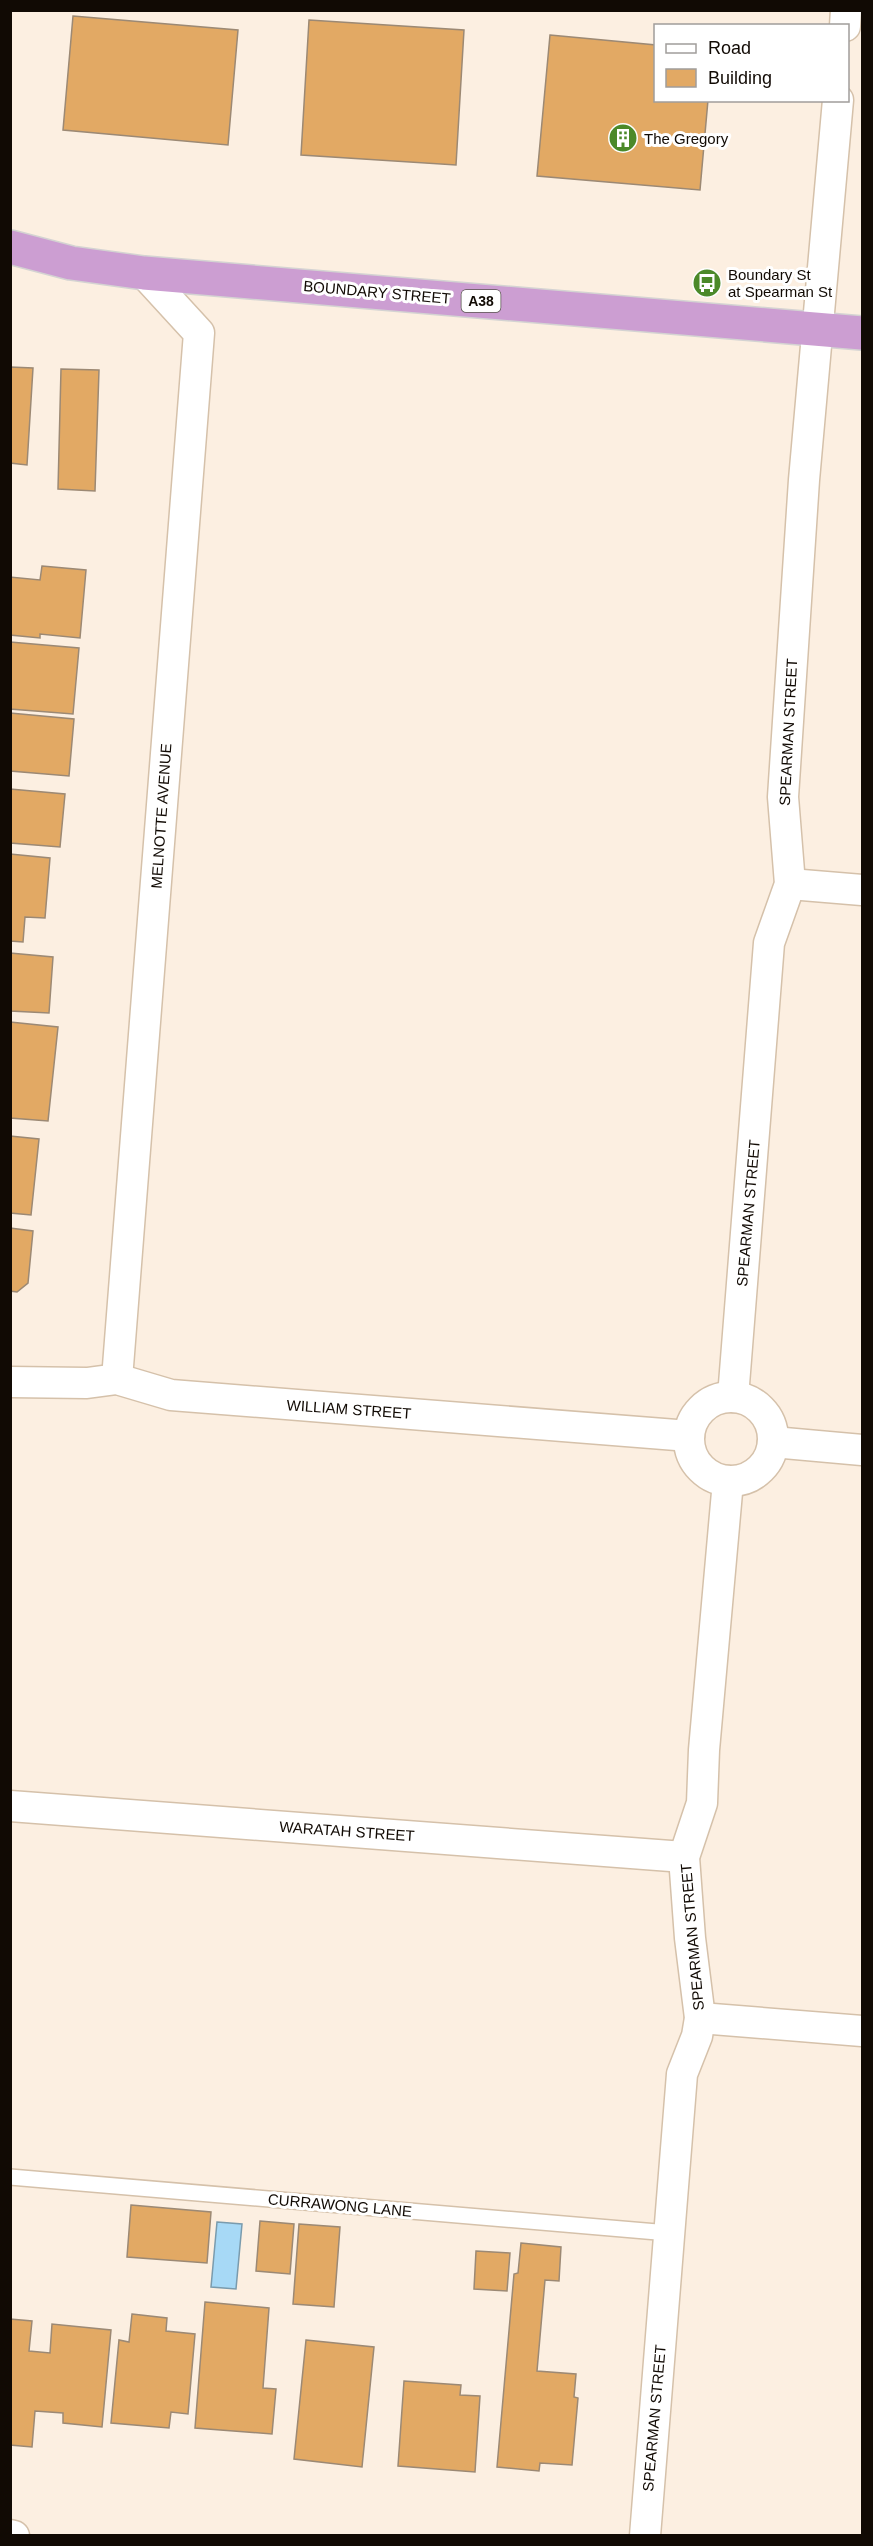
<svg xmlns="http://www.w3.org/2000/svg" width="873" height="2546" font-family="Arial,sans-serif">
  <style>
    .water { fill: #a7d9f6; stroke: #7a9bad; stroke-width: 1.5 }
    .building { fill: #e2a964; stroke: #9c8974; stroke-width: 1.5 }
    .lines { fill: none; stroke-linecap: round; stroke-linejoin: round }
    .service-casing { stroke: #d5c1aa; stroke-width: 18 }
    .minor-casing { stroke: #d5c1aa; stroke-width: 33 }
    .trunk-casing { stroke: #d4d3d2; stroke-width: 36 }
    .service { stroke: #fff; stroke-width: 15 }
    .minor { stroke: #fff; stroke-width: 30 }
    .trunk { stroke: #cc9ed2; stroke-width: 33 }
    .labels { text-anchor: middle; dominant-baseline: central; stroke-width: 6; stroke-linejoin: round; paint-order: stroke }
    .shield { fill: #fff; stroke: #58544f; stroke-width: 1.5 }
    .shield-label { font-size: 14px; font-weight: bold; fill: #110a04 }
    .poi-label { font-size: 15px; fill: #110a04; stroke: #fff; text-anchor: start }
    .street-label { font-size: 15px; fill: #110a04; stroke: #fff }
  </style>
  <rect width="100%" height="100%" fill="#fcefe1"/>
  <!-- water -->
  <polygon class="water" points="217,2222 242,2224 236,2289 211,2287"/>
  <!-- building -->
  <g class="building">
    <polygon points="73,16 238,30 228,145 63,130"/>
    <polygon points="309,20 464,30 456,165 301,155"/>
    <polygon points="550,35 656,45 656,100 708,100 700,190 537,176"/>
    <polygon points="10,367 33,368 27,465 10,463"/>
    <polygon points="61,369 99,370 95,491 58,489"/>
    <polygon points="42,566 86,570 80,638 40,634 40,638 10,635 10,577 40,580"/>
    <polygon points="10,642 79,648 73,714 10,709"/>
    <polygon points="10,713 74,719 69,776 10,771"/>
    <polygon points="10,789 65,794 60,847 10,843"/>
    <polygon points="10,854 50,858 45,918 25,917 23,942 10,941"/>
    <polygon points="10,953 53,957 49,1013 10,1011"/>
    <polygon points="10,1022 58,1027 48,1121 10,1118"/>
    <polygon points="10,1136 39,1139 31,1215 10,1213"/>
    <polygon points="10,1228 33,1231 28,1283 17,1292 10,1291"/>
    <polygon points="131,2205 211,2212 207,2263 127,2257"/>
    <polygon points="260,2221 294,2224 290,2274 256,2271"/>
    <polygon points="299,2224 340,2227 334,2307 293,2304"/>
    <polygon points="521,2243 561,2247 559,2281 545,2280 537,2371 576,2374 574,2397 578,2398 572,2465 540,2463 539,2471 497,2467 514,2274 518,2273"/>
    <polygon points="476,2251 510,2253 507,2291 474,2289"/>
    <polygon points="205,2302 269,2308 263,2388 276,2389 272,2434 195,2428"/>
    <polygon points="132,2314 167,2318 166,2331 195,2334 188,2414 171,2412 169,2428 111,2423 119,2340 129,2342"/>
    <polygon points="10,2319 32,2321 29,2351 50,2353 52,2324 111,2330 102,2427 63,2423 63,2413 35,2411 32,2447 10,2445"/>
    <polygon points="306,2340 374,2347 362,2467 294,2459"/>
    <polygon points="404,2381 461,2385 460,2395 480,2396 475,2472 398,2466"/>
  </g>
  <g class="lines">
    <!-- service casing -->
    <g class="service-casing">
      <polyline id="service" points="10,2177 669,2233"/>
    </g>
    <!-- minor casing -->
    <g class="minor-casing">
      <g id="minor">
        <polyline points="845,26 846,10"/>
        <polyline points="790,884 862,890"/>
        <polyline points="117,1379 199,333 144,273"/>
        <polyline points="10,1382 87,1383 117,1379 171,1395 689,1436"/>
        <polyline points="733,1397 769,943 790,884 783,797 804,480 838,100"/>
        <circle cx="731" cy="1439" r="42"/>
        <polyline points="773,1442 862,1450"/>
        <polyline points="10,1806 684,1857"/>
        <polyline points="700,2018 862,2031"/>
        <polyline points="10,2535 14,2536"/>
        <polyline points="645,2536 682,2074 697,2036 700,2018 690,1938 684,1857 702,1803 704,1750 728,1481"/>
      </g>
    </g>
    <!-- trunk casing -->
    <g class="trunk-casing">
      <polyline id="trunk" points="10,247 71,263 144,273 862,333"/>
    </g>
    <!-- service -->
    <use href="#service" class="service"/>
    <!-- minor -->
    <use href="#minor" class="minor"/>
    <!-- trunk -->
    <use href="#trunk" class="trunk"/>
  </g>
  <!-- icons -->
  <defs>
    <g id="building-disc" transform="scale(1.5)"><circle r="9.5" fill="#4b8929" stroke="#fff"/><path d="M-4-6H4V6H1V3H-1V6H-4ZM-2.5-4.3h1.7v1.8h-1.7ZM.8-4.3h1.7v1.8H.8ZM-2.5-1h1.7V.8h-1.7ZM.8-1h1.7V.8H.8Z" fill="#fff"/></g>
    <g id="bus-disc" transform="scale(1.5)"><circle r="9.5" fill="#4b8929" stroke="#fff"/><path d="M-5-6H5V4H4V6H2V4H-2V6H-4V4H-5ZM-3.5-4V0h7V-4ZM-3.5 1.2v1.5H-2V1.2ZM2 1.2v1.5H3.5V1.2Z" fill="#fff"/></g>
  </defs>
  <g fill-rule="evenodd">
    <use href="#building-disc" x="623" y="138"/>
    <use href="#bus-disc" x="707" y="283"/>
  </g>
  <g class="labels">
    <!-- shield labels -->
    <rect class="shield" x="461.5" y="290" width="39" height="22" rx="4.5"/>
    <g class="shield-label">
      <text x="481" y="301">A38</text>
    </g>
    <!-- poi labels -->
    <g class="poi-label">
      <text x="644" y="138">The Gregory</text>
      <text x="728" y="274">Boundary St<tspan x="728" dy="17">at Spearman St</tspan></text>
    </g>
    <!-- street labels -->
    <g class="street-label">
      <text transform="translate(377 292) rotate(5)">BOUNDARY STREET</text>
      <text transform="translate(788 732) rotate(-87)">SPEARMAN STREET</text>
      <text transform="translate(161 816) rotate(-86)">MELNOTTE AVENUE</text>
      <text transform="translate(748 1213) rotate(-85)">SPEARMAN STREET</text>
      <text transform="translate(349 1409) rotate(4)">WILLIAM STREET</text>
      <text transform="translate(347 1831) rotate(4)">WARATAH STREET</text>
      <text transform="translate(692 1937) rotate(-95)">SPEARMAN STREET</text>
      <text transform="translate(340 2205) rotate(5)">CURRAWONG LANE</text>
      <text transform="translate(654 2418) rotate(-85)">SPEARMAN STREET</text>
    </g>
  </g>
  <!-- border -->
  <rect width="873" height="2546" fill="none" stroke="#110a04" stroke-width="24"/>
  <!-- legend -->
  <rect x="654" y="24" width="195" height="78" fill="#ffffff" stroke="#a09d9b" stroke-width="1.5"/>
  <rect x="666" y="44" width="30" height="9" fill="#ffffff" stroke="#a09d9b" stroke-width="1.5"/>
  <text x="708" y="54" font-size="18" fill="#110a04">Road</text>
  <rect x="666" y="69" width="30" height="18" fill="#e2a964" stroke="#a09d9b" stroke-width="1.5"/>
  <text x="708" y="84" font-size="18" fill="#110a04">Building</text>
</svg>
